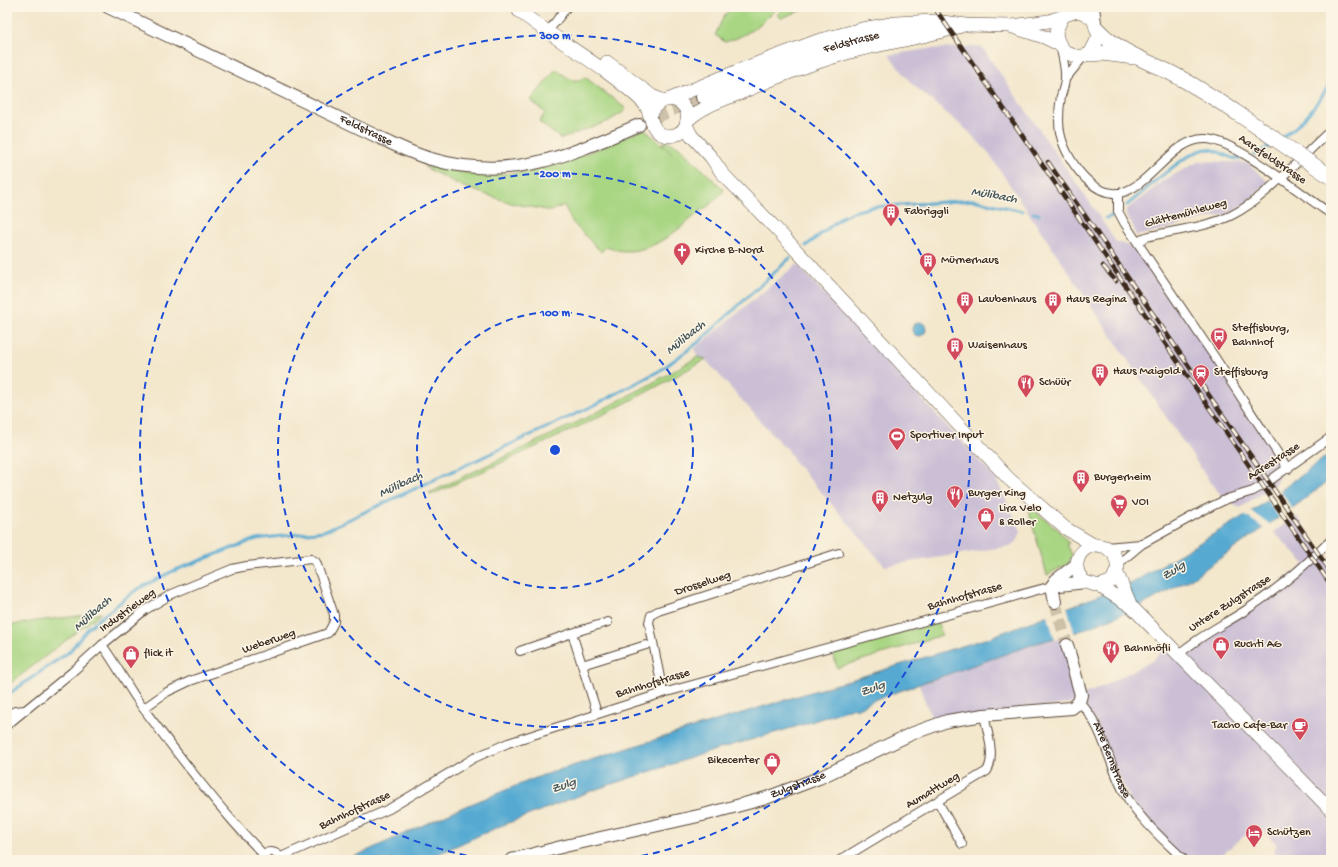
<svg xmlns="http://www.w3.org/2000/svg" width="1338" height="867" font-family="'Gochi Hand',sans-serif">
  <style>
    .industrial { fill: #cbbfd5 }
    .green { fill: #a9d683; stroke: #728050 }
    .water { fill: #57aad2; stroke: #496a78 }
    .pier { fill: #f3e7cc }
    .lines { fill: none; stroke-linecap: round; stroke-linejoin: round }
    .stream { stroke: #57aad2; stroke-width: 3 }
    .secondary-tunnel { stroke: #cec1a9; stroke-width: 12; stroke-dasharray: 12 6; stroke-linecap: butt }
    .street-casing { stroke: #574638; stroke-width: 10 }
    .secondary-casing { stroke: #574638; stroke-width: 14 }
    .primary-casing { stroke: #574638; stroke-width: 14 }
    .highway-casing { stroke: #574638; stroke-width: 16 }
    .street { stroke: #fff; stroke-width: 8 }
    .secondary { stroke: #fff; stroke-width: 12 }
    .primary { stroke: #fff; stroke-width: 13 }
    .highway { stroke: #fff; stroke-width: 15 }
    .rail-casing { stroke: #3b2a1e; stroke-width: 4.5 }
    .rail { stroke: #fcf5e5; stroke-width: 3; stroke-dasharray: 9; stroke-linecap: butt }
    .highway-bridge-casing { stroke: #574638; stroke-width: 16; stroke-linecap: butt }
    .highway-bridge { stroke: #fff; stroke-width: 15 }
    .ring { fill: none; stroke: #1d4ed8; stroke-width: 2; stroke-dasharray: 7 5 }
    .labels { text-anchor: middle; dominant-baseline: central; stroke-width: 3; stroke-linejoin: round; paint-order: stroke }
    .street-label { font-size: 12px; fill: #3b2a1e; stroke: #fcf5e5 }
    .poi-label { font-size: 12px; fill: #3b2a1e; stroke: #fcf5e5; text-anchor: start }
    .water-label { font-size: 13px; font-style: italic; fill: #45575d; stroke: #fcf5e5 }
    .centre { fill: #1d4ed8; stroke: #fcf5e5; stroke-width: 2 }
    .ring-label { font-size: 12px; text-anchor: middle; font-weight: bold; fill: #1d4ed8; stroke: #fcf5e5; stroke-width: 3; stroke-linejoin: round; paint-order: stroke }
  </style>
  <rect width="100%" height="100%" fill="#fcf5e5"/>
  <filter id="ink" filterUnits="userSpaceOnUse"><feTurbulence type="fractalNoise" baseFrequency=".025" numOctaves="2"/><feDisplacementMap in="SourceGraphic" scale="8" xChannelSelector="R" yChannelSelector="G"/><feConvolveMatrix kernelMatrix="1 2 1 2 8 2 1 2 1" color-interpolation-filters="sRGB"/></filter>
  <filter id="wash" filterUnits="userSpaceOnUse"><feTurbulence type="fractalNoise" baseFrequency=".012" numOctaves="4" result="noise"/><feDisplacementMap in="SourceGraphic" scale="16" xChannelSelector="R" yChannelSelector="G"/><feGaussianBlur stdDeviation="0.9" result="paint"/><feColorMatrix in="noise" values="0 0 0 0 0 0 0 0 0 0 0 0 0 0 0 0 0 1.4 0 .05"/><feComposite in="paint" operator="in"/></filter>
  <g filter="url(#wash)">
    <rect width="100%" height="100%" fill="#f3e7cc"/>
    <!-- industrial -->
    <g class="industrial">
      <polygon points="981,46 1091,204 1116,242 1142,250 1287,461 1275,484 1240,508 1222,496 1210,482 987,151 969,132 911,83 889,55 928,49"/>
      <polygon points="1200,161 1248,163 1268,182 1246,204 1227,214 1136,236 1134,228 1126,215 1126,210 1164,180"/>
      <polygon points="797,264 996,479 1021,531 1018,540 1010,546 885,566 794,461 787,448 783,446 704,358 698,357 694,349"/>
      <polygon points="1297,516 1331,565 1331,860 1283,860 1274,851 1277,844 1257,825 1216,860 1184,860 1133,807 1094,720 1079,702 934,725 919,685 1037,643 1064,636 1081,695 1095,690 1152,661 1169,645 1179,655 1245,610 1305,564 1274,532"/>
    </g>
    <!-- green -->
    <g class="green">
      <path d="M732,7H778C763,23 746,37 725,42L715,35L724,16Z"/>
      <polygon points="784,7 811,7 781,18 777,15"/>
      <path d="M556,69C566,76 573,85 585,77L625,108V111L609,121L561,139L539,122L545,113L531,100Z"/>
      <path d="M644,129L672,153L662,143L669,142L678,146L723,189V192L704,210L703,209C675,232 645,262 606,247L601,252L572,222L564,205L551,211L511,203L464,187L424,167C436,165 445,169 457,171C469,174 483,174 496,174C550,173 596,149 644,129Z"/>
      <path d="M698,357L706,359C621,409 532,449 442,490L431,495L429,493L586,418L647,386Z"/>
      <polygon points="1027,506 1029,506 1057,529 1069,543 1067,544 1072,555 1069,563 1047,575"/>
      <polygon points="101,613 7,686 7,626 36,621"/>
      <polygon points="937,622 942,635 837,668 833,652"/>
    </g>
    <!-- water -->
    <g class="water">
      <circle cx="919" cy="329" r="7"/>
      <polygon points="1331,453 1331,479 1298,504 1189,580 1135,609 1077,632 1037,643 874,700 856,709 855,707 802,725 712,751 594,790 498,827 425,860 347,860 456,810 543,775 673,734 988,638 1132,583 1257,508"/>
    </g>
    <!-- pier -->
    <g class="pier">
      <polygon points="1280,490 1293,510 1280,519 1267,500"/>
      <polygon points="1250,510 1271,525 1265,529 1243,514"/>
      <polygon points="1067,606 1075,635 1055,640 1047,613"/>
    </g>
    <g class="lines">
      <!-- stream -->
      <g class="stream">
        <path d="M1282,138C1303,123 1317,104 1331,82"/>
        <polyline points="1254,155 1274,144"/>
        <path d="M1127,205C1144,192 1188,149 1208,149C1219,149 1229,160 1240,159"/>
        <polyline points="1033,213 1039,214"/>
        <polyline points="1106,218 1112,216"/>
        <polyline points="806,246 842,217 853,212 872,207 974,200 1022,211"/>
        <polyline points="7,695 69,652 89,627 136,590 173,571 256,539 324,531 595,405 661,370 700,341 790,258"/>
      </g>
    </g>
  </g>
  <g filter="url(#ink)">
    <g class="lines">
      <!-- secondary-tunnel -->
      <g class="secondary-tunnel">
        <polyline points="639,125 702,97"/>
        <polyline points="1055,602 1067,645"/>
      </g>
      <!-- street casing -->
      <g class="street-casing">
        <g id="street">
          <polyline points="553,25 567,7"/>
          <path d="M1061,48C1062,57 1066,68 1065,78C1065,83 1063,90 1061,96C1059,108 1058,119 1060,132C1063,149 1074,167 1086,179C1136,228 1162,135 1207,139C1236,141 1304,196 1331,214"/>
          <polyline points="1066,78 1084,56"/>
          <polyline points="1118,193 1118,211 1125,224 1214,356 1288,469"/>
          <path d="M1138,242L1146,237C1171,231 1209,227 1232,215C1266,198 1302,156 1331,130"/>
          <polyline points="1106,547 1141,544"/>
          <polyline points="1118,564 1142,544 1204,510 1227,499 1253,491 1262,486 1331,437"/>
          <path d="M102,645C117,665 128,688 143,708C180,757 220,810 263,854"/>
          <polyline points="520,651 572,633"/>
          <path d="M1178,655C1199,636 1223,625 1246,610C1277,590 1305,566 1331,540"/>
          <polyline points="582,665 646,645"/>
          <polyline points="663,693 649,622 651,615 658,611 839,553"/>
          <path id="s1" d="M1079,702C1103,724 1109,766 1125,794C1140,820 1164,840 1184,860"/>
          <polyline points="597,713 572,633 608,622"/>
          <polyline points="7,716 15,711 25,710"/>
          <polyline points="7,725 72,672 102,645 145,610 172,594 232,569 247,566 311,559 316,562 334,615 334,622 328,633 190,681 167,692 144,708"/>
          <polyline points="938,802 962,844"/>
          <polyline points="281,857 389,809 474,758 508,743 663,693 1052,586"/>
          <path d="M260,860L263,854C271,850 278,852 282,860"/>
          <path d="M840,860L987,771C996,756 987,731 984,715"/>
        </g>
      </g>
      <!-- secondary casing -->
      <g class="secondary-casing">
        <g id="secondary">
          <path id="s2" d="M108,7L372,134C391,143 410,153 431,159C510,182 567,156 639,125"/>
          <polyline points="1093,7 1095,23"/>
          <path id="s3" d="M702,97C778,66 856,33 939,27"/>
          <polyline points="1052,586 1085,582"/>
          <polyline points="1055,602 1052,586 1056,580 1077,564"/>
          <path id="s4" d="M511,860L565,846L707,814L766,798L819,778L911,734L947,721L984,715L1072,708L1079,702L1081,695L1067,645"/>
        </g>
      </g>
      <!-- primary casing -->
      <g class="primary-casing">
        <g id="primary">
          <path d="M519,11C559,42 604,66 642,101C653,111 648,127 661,134C672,139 685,133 687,121C691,98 660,90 651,114"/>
          <path d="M1012,26L1049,21L1077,11L1084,13L1093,19L1099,36L1090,54C1072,61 1057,50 1056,31L1063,16"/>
          <polyline points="607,62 652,96 662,100"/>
          <polyline points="670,99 745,68 817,41 862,29 896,23 934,21 966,25 1010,26 1044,37 1060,45"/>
          <path d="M687,121C701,107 720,101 738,94C776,77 814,62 854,51C890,42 926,37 961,26"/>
          <path d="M686,125L691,135L711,157L722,173L781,234L1008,478L1065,528L1092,544L1106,547L1114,554L1118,567L1112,581L1099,586L1085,582C1071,569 1076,549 1095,545"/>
          <polyline points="1117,573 1131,606"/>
          <polyline points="1099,586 1131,606 1331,810"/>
        </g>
      </g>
      <!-- highway casing -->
      <g class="highway-casing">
        <g id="highway">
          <path d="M1097,29C1117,51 1145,60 1171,73C1194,85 1216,99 1237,113"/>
          <polyline points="1090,54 1102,53 1134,57"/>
        </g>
      </g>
      <!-- street -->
      <use href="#street" class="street"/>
      <!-- secondary -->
      <use href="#secondary" class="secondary"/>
      <!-- primary -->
      <use href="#primary" class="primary"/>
      <!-- highway -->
      <use href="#highway" class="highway"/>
      <!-- rail casing -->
      <g class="rail-casing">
        <g id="rail">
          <polyline points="934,7 1331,585"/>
          <polyline points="1048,162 1331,572"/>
          <polyline points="1103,266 1116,281"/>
        </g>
      </g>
      <!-- rail -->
      <use href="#rail" class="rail"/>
      <!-- highway-bridge casing -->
      <g class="highway-bridge-casing">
        <polyline id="highway-bridge" points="1237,113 1331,177"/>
      </g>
      <!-- highway-bridge -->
      <use href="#highway-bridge" class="highway-bridge"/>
    </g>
  </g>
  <!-- distance rings -->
  <g class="ring">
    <circle cx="555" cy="450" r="138"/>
    <circle cx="555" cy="450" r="277"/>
    <path d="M490 860A415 415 0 1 1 620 860"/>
  </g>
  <!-- icons -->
  <defs>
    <g id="building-pin" transform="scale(0.9)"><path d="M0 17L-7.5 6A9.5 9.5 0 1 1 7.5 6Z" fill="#d1495b" stroke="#fcf5e5"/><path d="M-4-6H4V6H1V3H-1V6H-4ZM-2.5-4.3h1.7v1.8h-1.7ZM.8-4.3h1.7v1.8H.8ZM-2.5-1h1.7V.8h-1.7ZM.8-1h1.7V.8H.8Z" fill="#fff"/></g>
    <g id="church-pin" transform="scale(0.9)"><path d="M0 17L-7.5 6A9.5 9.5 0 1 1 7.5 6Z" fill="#d1495b" stroke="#fcf5e5"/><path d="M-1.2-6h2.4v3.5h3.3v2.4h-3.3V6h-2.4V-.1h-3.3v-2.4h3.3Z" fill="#fff"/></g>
    <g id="bus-pin" transform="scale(0.9)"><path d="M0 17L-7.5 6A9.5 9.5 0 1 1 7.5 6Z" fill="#d1495b" stroke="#fcf5e5"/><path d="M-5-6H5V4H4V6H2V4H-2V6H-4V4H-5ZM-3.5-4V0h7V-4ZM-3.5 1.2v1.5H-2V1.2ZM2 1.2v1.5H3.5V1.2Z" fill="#fff"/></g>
    <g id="station-pin" transform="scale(0.9)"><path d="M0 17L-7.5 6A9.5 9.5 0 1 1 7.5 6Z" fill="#d1495b" stroke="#fcf5e5"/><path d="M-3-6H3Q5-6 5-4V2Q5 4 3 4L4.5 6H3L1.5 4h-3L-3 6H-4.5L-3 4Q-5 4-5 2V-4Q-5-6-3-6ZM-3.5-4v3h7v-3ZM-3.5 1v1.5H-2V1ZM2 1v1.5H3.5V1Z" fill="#fff"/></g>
    <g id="restaurant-pin" transform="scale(0.9)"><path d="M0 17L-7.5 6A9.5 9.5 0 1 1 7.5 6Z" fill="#d1495b" stroke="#fcf5e5"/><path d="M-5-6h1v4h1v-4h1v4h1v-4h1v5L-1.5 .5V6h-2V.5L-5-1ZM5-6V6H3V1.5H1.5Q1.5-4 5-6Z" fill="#fff"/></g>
    <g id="stadium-pin" transform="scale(0.9)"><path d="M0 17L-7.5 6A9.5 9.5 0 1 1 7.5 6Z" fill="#d1495b" stroke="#fcf5e5"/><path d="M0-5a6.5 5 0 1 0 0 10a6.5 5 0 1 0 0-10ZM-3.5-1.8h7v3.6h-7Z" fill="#fff"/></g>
    <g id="supermarket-pin" transform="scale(0.9)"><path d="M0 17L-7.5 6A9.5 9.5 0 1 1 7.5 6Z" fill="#d1495b" stroke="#fcf5e5"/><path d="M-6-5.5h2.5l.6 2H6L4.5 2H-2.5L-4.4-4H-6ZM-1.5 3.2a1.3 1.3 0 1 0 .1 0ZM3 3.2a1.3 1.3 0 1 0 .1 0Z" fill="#fff"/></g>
    <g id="shop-pin" transform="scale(0.9)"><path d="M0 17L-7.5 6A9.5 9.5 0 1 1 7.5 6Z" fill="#d1495b" stroke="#fcf5e5"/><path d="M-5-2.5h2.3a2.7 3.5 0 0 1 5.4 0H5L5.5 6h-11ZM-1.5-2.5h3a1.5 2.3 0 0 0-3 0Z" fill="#fff"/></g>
    <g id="cafe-pin" transform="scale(0.9)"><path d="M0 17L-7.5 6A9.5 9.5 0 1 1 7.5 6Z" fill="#d1495b" stroke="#fcf5e5"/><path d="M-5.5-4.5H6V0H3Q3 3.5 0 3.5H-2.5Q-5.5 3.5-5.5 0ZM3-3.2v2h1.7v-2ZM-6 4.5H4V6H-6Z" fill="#fff"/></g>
    <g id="hotel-pin" transform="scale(0.9)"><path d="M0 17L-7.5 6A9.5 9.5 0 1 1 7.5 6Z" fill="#d1495b" stroke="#fcf5e5"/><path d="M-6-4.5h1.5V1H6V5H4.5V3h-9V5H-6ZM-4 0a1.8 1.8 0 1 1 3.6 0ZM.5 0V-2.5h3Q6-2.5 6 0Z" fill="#fff"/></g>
  </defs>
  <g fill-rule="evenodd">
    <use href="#building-pin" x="891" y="212"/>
    <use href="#church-pin" x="682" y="251"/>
    <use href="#building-pin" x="928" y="261"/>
    <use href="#building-pin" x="965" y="300"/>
    <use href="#building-pin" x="1053" y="300"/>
    <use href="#bus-pin" x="1219" y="336"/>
    <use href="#building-pin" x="955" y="346"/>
    <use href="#building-pin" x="1100" y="372"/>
    <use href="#station-pin" x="1201" y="373"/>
    <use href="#restaurant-pin" x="1026" y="383"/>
    <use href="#stadium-pin" x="897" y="436"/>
    <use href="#building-pin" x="1081" y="478"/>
    <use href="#restaurant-pin" x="955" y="494"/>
    <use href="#building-pin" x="880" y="498"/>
    <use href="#supermarket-pin" x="1119" y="503"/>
    <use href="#shop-pin" x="986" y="516"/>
    <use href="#shop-pin" x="1221" y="645"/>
    <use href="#restaurant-pin" x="1111" y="649"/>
    <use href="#shop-pin" x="131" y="654"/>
    <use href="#cafe-pin" x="1300" y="726"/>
    <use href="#shop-pin" x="772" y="761"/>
    <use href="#hotel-pin" x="1254" y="833"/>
  </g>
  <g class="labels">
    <!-- street labels -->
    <g class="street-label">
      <text stroke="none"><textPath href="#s3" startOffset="159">Feldstrasse</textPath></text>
      <text stroke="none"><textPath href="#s2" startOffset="286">Feldstrasse</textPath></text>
      <text transform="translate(1272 160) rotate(34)">Aarefeldstrasse</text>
      <text transform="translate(1186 214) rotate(-15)">Glättemühleweg</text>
      <text transform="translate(1274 462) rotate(-33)">Aarestrasse</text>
      <text transform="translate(703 584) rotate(-18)">Drosselweg</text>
      <text transform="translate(965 597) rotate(-16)">Bahnhofstrasse</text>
      <text transform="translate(1230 604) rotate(-33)">Untere Zulgstrasse</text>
      <text transform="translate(128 611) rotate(-36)">Industrieweg</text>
      <text transform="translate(269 642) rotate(-19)">Weberweg</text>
      <text transform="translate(653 684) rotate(-17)">Bahnhofstrasse</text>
      <text stroke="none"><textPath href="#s1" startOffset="67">Alte Bernstrasse</textPath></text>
      <text stroke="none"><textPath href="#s4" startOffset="297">Zulgstrasse</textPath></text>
      <text transform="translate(933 791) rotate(-31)">Aumattweg</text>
      <text transform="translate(355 811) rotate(-25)">Bahnhofstrasse</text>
    </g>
    <!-- poi labels -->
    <g class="poi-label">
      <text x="904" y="212">Fabriggli</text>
      <text x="695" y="251">Kirche B-Nord</text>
      <text x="941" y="261">Mürnerhaus</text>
      <text x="978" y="300">Laubenhaus</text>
      <text x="1066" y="300">Haus Regina</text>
      <text x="1232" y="329">Steffisburg,<tspan x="1232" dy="14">Bahnhof</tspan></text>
      <text x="968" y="346">Waisenhaus</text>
      <text x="1113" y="372">Haus Maigold</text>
      <text x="1214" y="373">Steffisburg</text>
      <text x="1039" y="383">Schüür</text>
      <text x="910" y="436">Sportiver Input</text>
      <text x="1094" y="478">Burgerheim</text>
      <text x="968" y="494">Burger King</text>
      <text x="893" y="498">Netzulg</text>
      <text x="1132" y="503">VOI</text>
      <text x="999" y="509">Lira Velo<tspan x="999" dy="14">&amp; Roller</tspan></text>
      <text x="1234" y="645">Ruchti AG</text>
      <text x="1124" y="649">Bahnhöfli</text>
      <text x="144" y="654">flick it</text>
      <text x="1287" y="726" text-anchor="end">Tacho Cafe-Bar</text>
      <text x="759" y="761" text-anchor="end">Bikecenter</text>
      <text x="1267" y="833">Schützen</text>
    </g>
    <!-- water labels -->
    <g class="water-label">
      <text transform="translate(994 196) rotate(10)">Mülibach</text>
      <text transform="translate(686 338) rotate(-39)">Mülibach</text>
      <text transform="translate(401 485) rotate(-25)">Mülibach</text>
      <text transform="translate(1174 571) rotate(-32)">Zulg</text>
      <text transform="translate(93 614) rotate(-42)">Mülibach</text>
      <text transform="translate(873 689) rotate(-19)">Zulg</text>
      <text transform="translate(564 786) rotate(-19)">Zulg</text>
    </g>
  </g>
  <circle cx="555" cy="450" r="6" class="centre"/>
  <g class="ring-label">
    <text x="555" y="39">300 m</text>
    <text x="555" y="177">200 m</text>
    <text x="555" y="316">100 m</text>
  </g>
  <!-- margin -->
  <rect width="1338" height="867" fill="none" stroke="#fcf5e5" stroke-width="24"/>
</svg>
